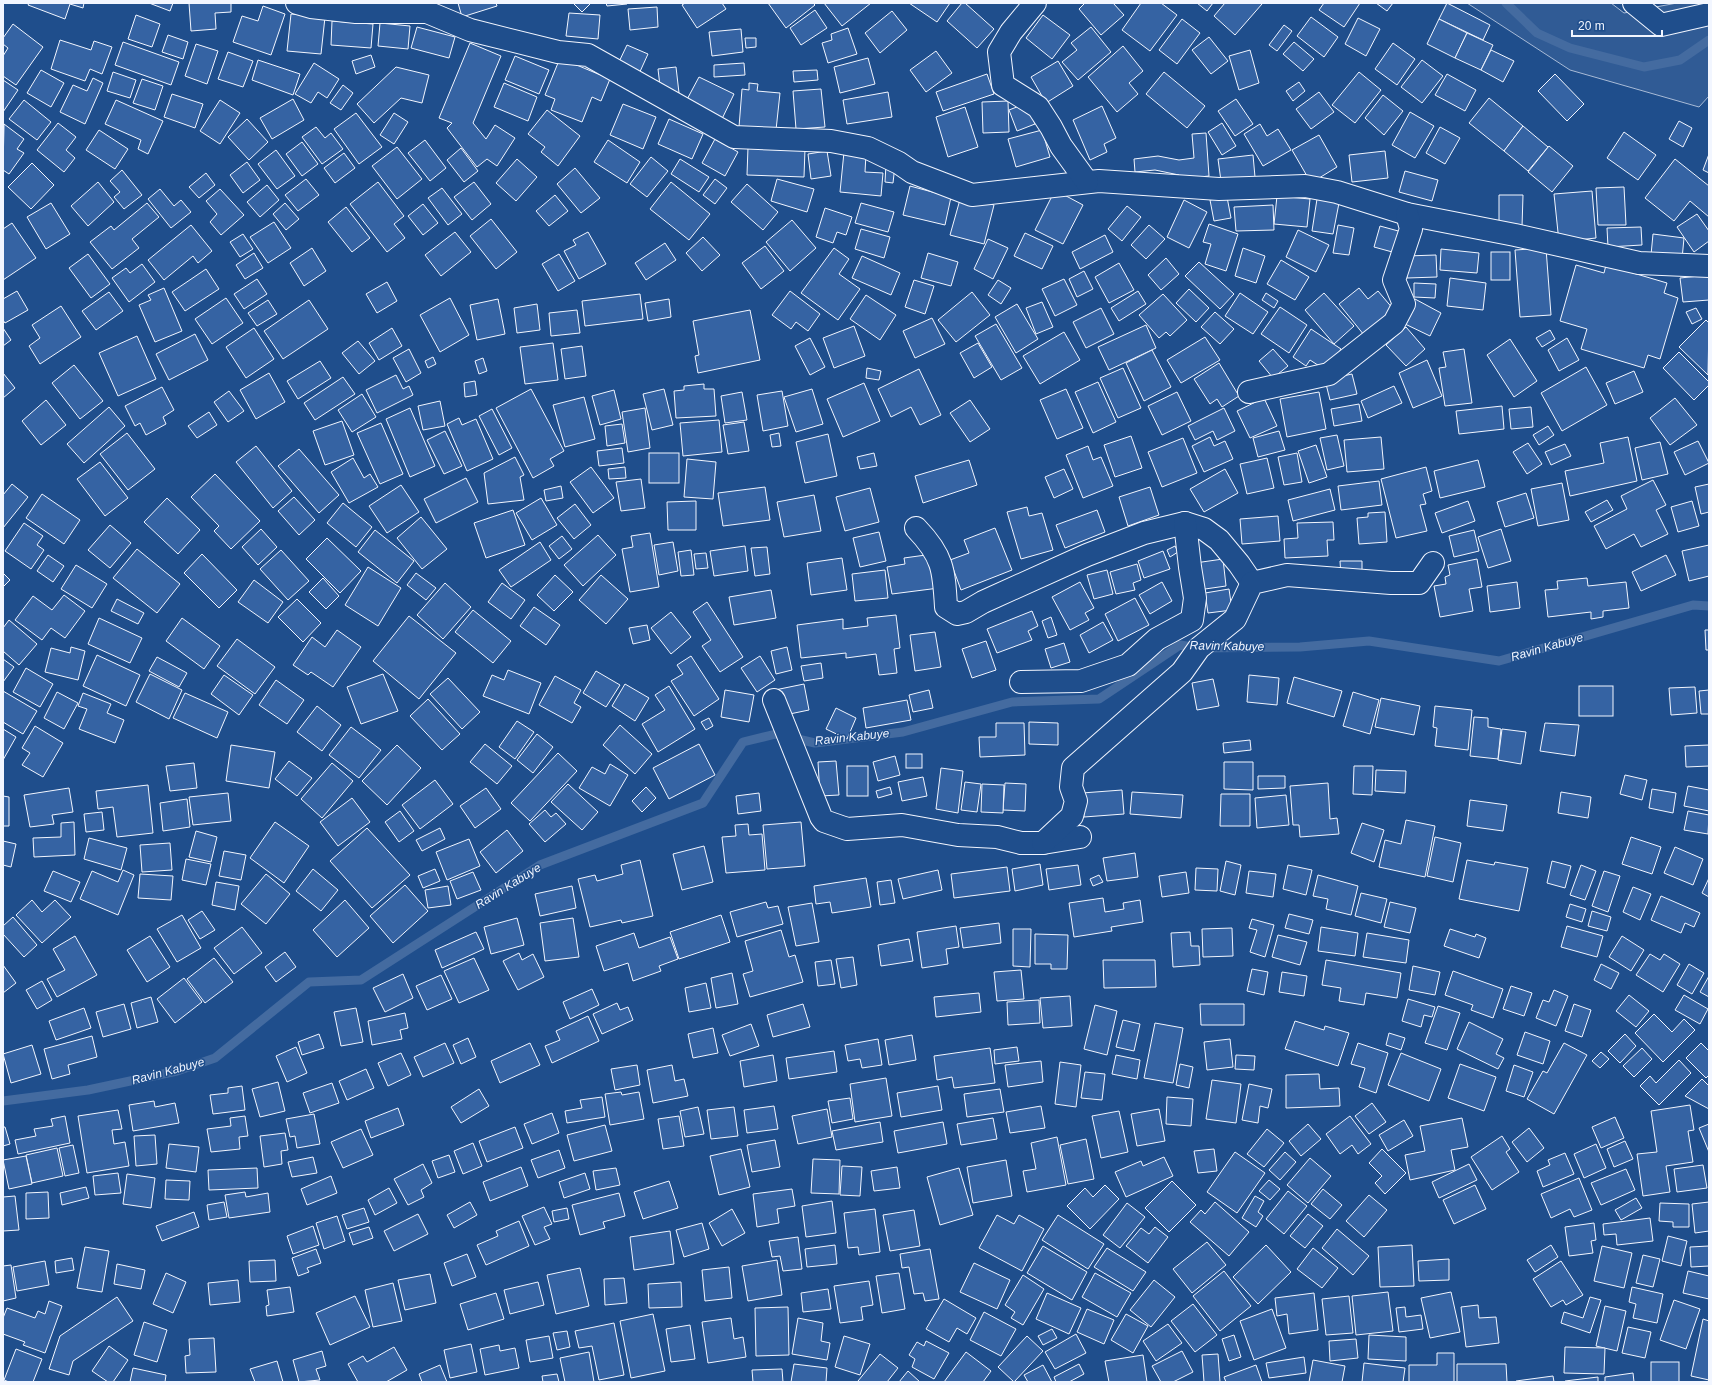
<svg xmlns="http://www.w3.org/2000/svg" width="1712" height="1385" font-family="Helvetica,sans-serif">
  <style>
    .green { fill: #305b95; stroke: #a8bbd7 }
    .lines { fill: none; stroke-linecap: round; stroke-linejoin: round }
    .stream { stroke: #446ba0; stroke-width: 9 }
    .building { fill: #3563a3; stroke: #f2f6ff }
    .street-casing { stroke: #f2f6ff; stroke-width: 24 }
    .street { stroke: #1f4e8c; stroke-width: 22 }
    .labels { text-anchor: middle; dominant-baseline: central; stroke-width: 3; stroke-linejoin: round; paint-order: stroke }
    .water-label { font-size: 12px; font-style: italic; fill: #f2f6ff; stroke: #1f4e8c }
  </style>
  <rect width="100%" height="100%" fill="#1f4e8c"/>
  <!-- green -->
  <polygon class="green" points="1467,3 1611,3 1624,13 1677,3 1709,3 1709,96 1699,107 1570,70"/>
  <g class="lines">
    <!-- stream -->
    <g class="stream">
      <polyline points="1506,3 1537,33 1570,48 1644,67 1680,60 1709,40"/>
      <polyline points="3,1101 88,1090 177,1071 215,1058 309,982 361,980 540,865 703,803 743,742 776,734 815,743 903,732 1012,702 1099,699 1180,645 1199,648 1300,647 1369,641 1499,661 1693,605 1709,606"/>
    </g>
  </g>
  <!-- building -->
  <g class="building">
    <polygon points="29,3 84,3 83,8 70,4 65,19 28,5"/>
    <polygon points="149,3 173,3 170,11"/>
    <polygon points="189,3 231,3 231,12 215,13 216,29 191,31"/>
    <polygon points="458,3 496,3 497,6 462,17"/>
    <polygon points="573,3 591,3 582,12"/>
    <polygon points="606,3 627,3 627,4 607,6"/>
    <polygon points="685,3 722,3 726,9 697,28 682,5"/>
    <polygon points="768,3 813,3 815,5 786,28"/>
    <polygon points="824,3 871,3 842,26"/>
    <polygon points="909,3 950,3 937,22"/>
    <polygon points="962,3 965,3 994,29 977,48 947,21"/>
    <polygon points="1085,3 1113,3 1124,15 1101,35 1079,9"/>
    <polygon points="1141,3 1161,3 1177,15 1150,51 1122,30"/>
    <polygon points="1197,3 1213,3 1207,11"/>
    <polygon points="1225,3 1261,3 1262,4 1235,35 1214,16"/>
    <polygon points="1324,3 1360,3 1344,27 1319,10"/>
    <polygon points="1376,3 1393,3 1387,11"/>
    <polygon points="1447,3 1490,25 1483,40 1439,19"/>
    <polygon points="263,6 285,14 271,55 233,42 242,16 258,21"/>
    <polygon points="657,7 658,27 630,30 628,9"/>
    <polygon points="815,10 827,28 801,45 790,28"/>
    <polygon points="892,11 907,30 880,53 865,33"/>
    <polygon points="569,13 600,15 598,39 566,36"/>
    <polygon points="291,14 325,17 321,54 287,51"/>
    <polygon points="136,15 160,24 152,47 128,39"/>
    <polygon points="1043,15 1070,35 1052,59 1026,38"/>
    <polygon points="1311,17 1338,37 1324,57 1297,36"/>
    <polygon points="1358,18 1380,29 1366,56 1345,44"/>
    <polygon points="1182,19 1200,33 1177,64 1159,50"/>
    <polygon points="1439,19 1467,33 1455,58 1427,44"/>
    <polygon points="332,21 373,24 371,48 331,45"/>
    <polygon points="380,23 410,26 408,49 378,46"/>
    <polygon points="13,24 43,47 16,85 3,76 3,56 8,48 3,44 3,38"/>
    <polygon points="1284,25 1292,31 1277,51 1269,45"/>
    <polygon points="417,27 455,37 449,58 411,48"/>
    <polygon points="1091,27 1111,52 1078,80 1062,62 1077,50 1071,43"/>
    <polygon points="848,28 857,54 828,63 822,43 832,40 831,34"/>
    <polygon points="741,29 743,52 712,56 709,32"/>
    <polygon points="1467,33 1493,45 1481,70 1455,58"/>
    <polygon points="168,35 188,42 183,59 162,52"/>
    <polygon points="1209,37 1228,61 1211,74 1192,50"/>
    <polygon points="745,38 756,38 756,47 746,48"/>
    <polygon points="60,40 91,50 94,41 112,47 102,74 90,69 85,81 51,69"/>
    <polygon points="123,42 179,62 171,85 115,65"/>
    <polygon points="1294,42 1314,59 1303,71 1283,54"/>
    <polygon points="470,43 501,56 473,123 486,139 495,125 515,138 497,166 487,159 477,167 447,128 452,123 439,118"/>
    <polygon points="1393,43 1415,59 1397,85 1375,69"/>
    <polygon points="196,44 218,51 207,84 185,76"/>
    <polygon points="627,45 648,54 638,76 617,66"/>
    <polygon points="1123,46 1143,71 1129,83 1138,94 1117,112 1088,77"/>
    <polygon points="1250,50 1259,83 1239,90 1229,56"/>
    <polygon points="1491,50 1514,61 1503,82 1481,70"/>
    <polygon points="936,51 952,73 926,92 910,70"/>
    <polygon points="228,52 253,61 243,87 218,79"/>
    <polygon points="371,55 375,67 356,74 352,61"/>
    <polygon points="515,56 549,70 539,94 505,80"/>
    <polygon points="560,58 610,79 601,101 592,97 582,122 551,110 555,99 545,95"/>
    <polygon points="868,58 875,84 840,93 834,67"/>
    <polygon points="258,60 300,74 293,95 252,80"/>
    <polygon points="1422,60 1443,76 1422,103 1401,87"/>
    <polygon points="1058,61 1073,86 1046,103 1031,77"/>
    <polygon points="314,63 339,79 327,98 318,92 311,103 295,94"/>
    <polygon points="744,63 745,75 714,77 714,65"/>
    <polygon points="396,67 429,75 422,103 401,98 374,123 357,104"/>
    <polygon points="676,67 679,93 661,95 658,69"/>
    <polygon points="41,70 64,83 51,107 27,93"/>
    <polygon points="817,70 818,80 794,82 793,71"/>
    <polygon points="113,72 136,80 130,98 107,91"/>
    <polygon points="1164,72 1205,106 1187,128 1146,94"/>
    <polygon points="1359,72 1381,90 1355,123 1332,105"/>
    <polygon points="987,74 994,94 943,111 936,92"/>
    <polygon points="1447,74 1476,90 1465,111 1435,95"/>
    <polygon points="1555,74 1584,104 1567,121 1538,91"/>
    <polygon points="699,77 734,94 720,123 684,105"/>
    <polygon points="93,78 103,83 85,124 60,112 73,85 87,91"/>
    <polygon points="142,79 163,86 155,110 133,103"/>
    <polygon points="3,80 18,90 3,112"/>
    <polygon points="1299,82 1305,91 1293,101 1286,91"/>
    <polygon points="504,83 537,97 528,121 494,107"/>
    <polygon points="749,83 758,84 757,91 780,93 776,130 739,127 742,89 749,90"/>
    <polygon points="343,85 353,93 341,110 330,103"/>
    <polygon points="821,89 825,127 796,129 793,91"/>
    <polygon points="888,92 892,117 847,124 843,100"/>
    <polygon points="1319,92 1334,112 1311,129 1296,109"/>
    <polygon points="172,94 203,104 195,128 164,117"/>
    <polygon points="1383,95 1403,111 1384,135 1365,118"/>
    <polygon points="1489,98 1523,126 1504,151 1469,123"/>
    <polygon points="293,99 304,120 272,139 260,118"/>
    <polygon points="1236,99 1253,124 1235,136 1218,111"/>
    <polygon points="24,100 51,122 37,140 9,119"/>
    <polygon points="116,100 163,121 148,154 138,149 141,140 105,124"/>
    <polygon points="220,100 240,113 220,144 200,131"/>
    <polygon points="1008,101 1009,132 983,133 982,102"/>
    <polygon points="1027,103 1035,124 1017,131 1009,110"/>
    <polygon points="623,104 656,117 643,149 610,135"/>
    <polygon points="1102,106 1116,138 1104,144 1107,152 1090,160 1073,120"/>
    <polygon points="965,107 978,147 948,157 936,117"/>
    <polygon points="547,110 580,136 558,166 541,152 545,147 528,134"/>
    <polygon points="1410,112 1434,126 1415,158 1392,145"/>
    <polygon points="356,113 382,147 359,164 334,129"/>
    <polygon points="394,113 408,122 394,144 380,135"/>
    <polygon points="247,119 268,142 249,160 228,137"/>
    <polygon points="669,119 703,134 692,159 658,144"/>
    <polygon points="1679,121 1692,128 1683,147 1669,139"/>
    <polygon points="58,123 76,137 66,150 75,158 64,172 37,150"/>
    <polygon points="1222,123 1236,146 1222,155 1208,132"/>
    <polygon points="4,124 24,139 17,149 24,153 9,174 3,170"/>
    <polygon points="1260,124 1267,136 1278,129 1291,150 1263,166 1244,134"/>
    <polygon points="1523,126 1548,147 1528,171 1504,151"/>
    <polygon points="316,127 325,138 331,133 343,149 322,164 302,137"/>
    <polygon points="1440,127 1460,138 1445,164 1426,153"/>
    <polygon points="99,130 128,149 115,169 86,150"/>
    <polygon points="1042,130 1050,157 1016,167 1008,139"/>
    <polygon points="1624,132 1656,155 1638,180 1607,158"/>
    <polygon points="1206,133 1209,176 1180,179 1179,175 1155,170 1135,172 1134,159 1158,156 1179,160 1194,158 1192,134"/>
    <polygon points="1319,135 1337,167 1311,183 1292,150"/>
    <polygon points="715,139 738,152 725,176 702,163"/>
    <polygon points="425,140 446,168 430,181 408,153"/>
    <polygon points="608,140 640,162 627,183 594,162"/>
    <polygon points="302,142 318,164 302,176 286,154"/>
    <polygon points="1549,146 1573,166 1552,192 1528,172"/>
    <polygon points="397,147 422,179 397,199 372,166"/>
    <polygon points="748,147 805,149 804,177 747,175"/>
    <polygon points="461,148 478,171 464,182 447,160"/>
    <polygon points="276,150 295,176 277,189 258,164"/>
    <polygon points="827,151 831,176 811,179 808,154"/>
    <polygon points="1385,151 1388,178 1352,182 1349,155"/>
    <polygon points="844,152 866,154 865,172 883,173 881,196 840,192"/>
    <polygon points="344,153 355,168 335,183 324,168"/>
    <polygon points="1709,154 1709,173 1703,170"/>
    <polygon points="1253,155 1255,177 1221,181 1218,159"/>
    <polygon points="651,157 668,171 647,197 630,184"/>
    <polygon points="517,159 537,177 516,201 496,183"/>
    <polygon points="680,159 709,177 699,192 671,174"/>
    <polygon points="1675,159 1709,186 1709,217 1690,201 1674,221 1645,198"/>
    <polygon points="247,162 260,180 243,193 230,175"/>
    <polygon points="32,163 54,185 31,209 8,187"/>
    <polygon points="886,164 895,165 893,183 885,182"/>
    <polygon points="575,168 600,198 581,213 557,184"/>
    <polygon points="122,170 142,195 124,209 114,197 120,192 110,181"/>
    <polygon points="1405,171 1438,180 1432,201 1399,192"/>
    <polygon points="206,173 215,185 199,198 189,187"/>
    <polygon points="306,179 319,195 298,211 285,195"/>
    <polygon points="715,179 727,188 715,204 703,195"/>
    <polygon points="777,179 814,189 807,212 771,201"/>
    <polygon points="98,182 114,202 88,226 71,206"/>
    <polygon points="378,182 404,216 394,224 405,238 387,252 350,204"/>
    <polygon points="474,182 491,204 472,220 454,197"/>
    <polygon points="671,182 710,214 689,240 650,209"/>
    <polygon points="747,184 778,212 763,230 731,202"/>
    <polygon points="267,185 279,200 260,217 247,202"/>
    <polygon points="910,186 951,197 945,225 903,215"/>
    <polygon points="1624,187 1626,225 1598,225 1596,188"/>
    <polygon points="442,188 462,214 448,225 428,198"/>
    <polygon points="160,189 174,206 181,200 191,212 171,228 148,199"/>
    <polygon points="220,189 244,215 221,235 210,222 217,214 206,201"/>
    <polygon points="1055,190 1083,205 1063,244 1035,230"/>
    <polygon points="1592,191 1596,238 1559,242 1554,194"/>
    <polygon points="555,195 568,211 549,226 536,211"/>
    <polygon points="1499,195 1523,195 1522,227 1499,227"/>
    <polygon points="961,196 994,205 984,244 950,235"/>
    <polygon points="1277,196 1310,199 1307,227 1274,224"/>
    <polygon points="1227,197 1231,218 1214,221 1210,200"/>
    <polygon points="1317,199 1339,203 1333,234 1312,231"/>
    <polygon points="1184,200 1207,212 1189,248 1167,237"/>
    <polygon points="51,203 70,234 46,249 27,217"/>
    <polygon points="147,203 159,217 132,239 139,248 112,269 90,242 111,226 114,230"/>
    <polygon points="285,203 299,219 286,230 273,214"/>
    <polygon points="861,203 894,212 888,232 855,223"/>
    <polygon points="423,204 438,223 423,235 408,216"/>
    <polygon points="1273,205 1274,230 1236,231 1234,207"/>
    <polygon points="1127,206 1141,217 1122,241 1108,229"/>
    <polygon points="346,207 370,238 352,252 328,222"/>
    <polygon points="825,208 852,217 846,235 837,232 833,243 816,237"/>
    <polygon points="1697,214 1709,231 1709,241 1694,252 1677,227"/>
    <polygon points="491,219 517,252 496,269 470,236"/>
    <polygon points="792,220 816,248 790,271 766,242"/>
    <polygon points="274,222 291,248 268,263 250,237"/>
    <polygon points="12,223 36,258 3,280 3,229"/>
    <polygon points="1209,224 1238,234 1226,271 1205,264 1211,244 1203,242"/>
    <polygon points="191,225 212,251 198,263 193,256 164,280 148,260"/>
    <polygon points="1149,225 1165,239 1146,259 1131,245"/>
    <polygon points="1338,225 1354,228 1349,255 1333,253"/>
    <polygon points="1380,226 1402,232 1396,253 1374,247"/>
    <polygon points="1641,227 1642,245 1608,247 1607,228"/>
    <polygon points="861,229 890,237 884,258 855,249"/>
    <polygon points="1298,230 1329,245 1316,272 1286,257"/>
    <polygon points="455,232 471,252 441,276 425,255"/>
    <polygon points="588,232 606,264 579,279 564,251 576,245 573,240"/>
    <polygon points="1025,233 1053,246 1042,269 1014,256"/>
    <polygon points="243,234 253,249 240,257 230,242"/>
    <polygon points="1653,234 1684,238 1682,259 1651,255"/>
    <polygon points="1105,235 1113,252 1080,269 1072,252"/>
    <polygon points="703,237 720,255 702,271 686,253"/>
    <polygon points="988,239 1008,248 993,279 974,269"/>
    <polygon points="665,243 676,260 646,280 635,263"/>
    <polygon points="765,246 784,271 761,289 742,263"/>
    <polygon points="312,248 326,271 304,286 290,263"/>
    <polygon points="834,248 849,259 839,274 860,289 838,320 801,293"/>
    <polygon points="1243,248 1265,256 1256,283 1235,276"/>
    <polygon points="1546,248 1551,315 1520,317 1515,250"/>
    <polygon points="1441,249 1479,253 1477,273 1440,270"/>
    <rect x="1491" y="252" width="19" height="28"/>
    <polygon points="254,253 263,268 245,279 236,265"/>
    <polygon points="928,253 958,262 951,286 921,278"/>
    <polygon points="88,254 110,284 91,298 69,268"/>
    <polygon points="559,254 575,281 558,291 542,264"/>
    <polygon points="1436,255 1437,277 1407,278 1406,256"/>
    <polygon points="862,256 900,273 891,295 852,278"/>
    <polygon points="1166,258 1179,274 1161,290 1148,275"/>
    <polygon points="1281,260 1309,277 1295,300 1267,284"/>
    <polygon points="1199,262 1234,294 1220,309 1185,276"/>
    <polygon points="1119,263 1134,290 1109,303 1095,277"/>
    <polygon points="142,264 155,282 129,302 112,278 126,268 130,273"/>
    <polygon points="1576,265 1604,273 1606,265 1667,283 1664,293 1678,298 1660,359 1648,355 1644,368 1581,349 1587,329 1560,321"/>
    <polygon points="206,269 219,289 185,311 172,292"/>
    <polygon points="1084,271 1093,289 1077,297 1069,279"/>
    <polygon points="1709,275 1709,300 1683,302 1680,278"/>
    <polygon points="1450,278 1486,283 1483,310 1447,306"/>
    <polygon points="257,279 267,294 244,309 234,294"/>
    <polygon points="1064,279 1077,305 1055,316 1042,289"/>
    <polygon points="914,280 934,286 925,314 905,307"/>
    <polygon points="998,280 1011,288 1001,304 988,295"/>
    <polygon points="387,282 397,301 377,313 366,294"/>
    <polygon points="1414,283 1436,284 1435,298 1414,297"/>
    <polygon points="164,288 182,331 155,342 139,305 151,300 148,295"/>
    <polygon points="1359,288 1368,299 1378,291 1394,310 1364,335 1339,304"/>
    <polygon points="1189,289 1209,308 1196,322 1176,303"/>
    <polygon points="17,291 28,310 5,323 3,320 3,299"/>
    <polygon points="790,291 820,314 808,331 796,322 791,329 772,315"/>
    <polygon points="1138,291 1146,304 1119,321 1111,308"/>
    <polygon points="109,292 123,311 96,330 82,311"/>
    <polygon points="972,292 990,315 956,342 938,320"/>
    <polygon points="1240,293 1268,312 1253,334 1225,316"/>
    <polygon points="1266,293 1278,301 1274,308 1262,300"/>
    <polygon points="1324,293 1354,326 1334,344 1305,310"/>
    <polygon points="640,294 643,319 585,326 582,301"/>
    <polygon points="1163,294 1187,320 1170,336 1166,332 1159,338 1139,315"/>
    <polygon points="866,295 896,315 880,340 850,319"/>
    <polygon points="226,298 243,323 212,344 195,319"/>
    <polygon points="450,298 469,335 440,352 420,315"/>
    <polygon points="498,299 505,334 477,340 470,305"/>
    <polygon points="669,299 671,317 648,321 645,303"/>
    <polygon points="1415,299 1441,313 1430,336 1403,323"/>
    <polygon points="268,300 277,314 257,326 248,313"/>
    <polygon points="309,300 328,329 283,359 264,331"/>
    <polygon points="1042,302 1053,327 1036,334 1026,308"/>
    <polygon points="537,304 540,330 517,333 514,308"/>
    <polygon points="1017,304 1038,339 1016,353 995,317"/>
    <polygon points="61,306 81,337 40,364 29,346 40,338 32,325"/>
    <polygon points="1280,307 1307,325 1289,353 1261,334"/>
    <polygon points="1101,308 1114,334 1086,348 1073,322"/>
    <polygon points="1696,308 1702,319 1692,324 1686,312"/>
    <polygon points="577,310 580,333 551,336 549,313"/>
    <polygon points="750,310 760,360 698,373 695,356 699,355 693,321"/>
    <polygon points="1215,312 1234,329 1220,344 1201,327"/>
    <polygon points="932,318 945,344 915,358 903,331"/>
    <polygon points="1706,320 1709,323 1708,375 1679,347"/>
    <polygon points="996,324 1022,368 1001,380 975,336"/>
    <polygon points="1146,325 1156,348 1109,370 1098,347"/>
    <polygon points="854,326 865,356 834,368 823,338"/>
    <polygon points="1406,327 1425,349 1406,366 1386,345"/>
    <polygon points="3,328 11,340 3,346"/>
    <polygon points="254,328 274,359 246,378 226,347"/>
    <polygon points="392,328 402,346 379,360 369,343"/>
    <polygon points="1311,329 1341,349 1327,371 1310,360 1306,366 1293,357"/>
    <polygon points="1550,330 1555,339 1542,347 1536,338"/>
    <polygon points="1064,332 1080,360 1040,384 1023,356"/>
    <polygon points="195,334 208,360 169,380 156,354"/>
    <polygon points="137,336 156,379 118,396 99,353"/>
    <polygon points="1205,337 1220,360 1181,383 1167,360"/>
    <polygon points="810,338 825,367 810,375 795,346"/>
    <polygon points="1567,338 1579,360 1559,371 1548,350"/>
    <polygon points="1510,339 1537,381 1514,397 1487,355"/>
    <polygon points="358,341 375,361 359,374 342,353"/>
    <polygon points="553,343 558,380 525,384 520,347"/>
    <polygon points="978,343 992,367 974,378 960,353"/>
    <polygon points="582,346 586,376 565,379 561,349"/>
    <polygon points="409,349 421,373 406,382 393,358"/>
    <polygon points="1273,349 1288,366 1273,378 1259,361"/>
    <polygon points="1464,349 1472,403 1445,406 1439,368 1446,367 1443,352"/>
    <polygon points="1152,350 1171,387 1144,401 1126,363"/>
    <polygon points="1679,352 1709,382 1709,385 1694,400 1663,368"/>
    <polygon points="433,357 436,364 428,368 425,361"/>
    <polygon points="483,358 487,371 479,374 475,361"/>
    <polygon points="1427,360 1442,396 1413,408 1399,373"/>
    <polygon points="320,361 331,378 298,399 287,381"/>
    <polygon points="1219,363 1239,396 1222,407 1217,399 1210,404 1194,379"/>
    <polygon points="74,365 103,401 80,419 52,383"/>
    <polygon points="1586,367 1607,405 1562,431 1541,393"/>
    <polygon points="867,368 881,371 879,380 866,378"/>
    <polygon points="1123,368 1141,408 1118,418 1100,378"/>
    <polygon points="919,369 941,415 920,425 911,407 891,417 878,389"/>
    <polygon points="1634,371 1643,392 1615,404 1606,383"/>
    <polygon points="3,373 15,388 3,398"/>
    <polygon points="269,373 285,402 256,419 240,390"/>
    <polygon points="1352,374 1357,394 1330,400 1325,380"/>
    <polygon points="396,375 403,389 409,386 413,395 377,413 366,390"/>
    <polygon points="343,377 355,394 315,420 304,403"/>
    <polygon points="475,381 477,395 465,397 464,383"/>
    <polygon points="1098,382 1116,422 1093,433 1075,392"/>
    <polygon points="864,383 880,421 843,437 827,399"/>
    <polygon points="704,384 704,389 714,389 716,416 676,418 674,391 684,390 684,386"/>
    <polygon points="1394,386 1402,403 1368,418 1361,401"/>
    <polygon points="162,387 174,410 163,417 166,424 146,435 140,423 135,426 125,406"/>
    <polygon points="531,389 564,451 550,459 554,466 533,478 496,408"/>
    <polygon points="664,389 673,425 652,430 643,394"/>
    <polygon points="812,389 823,424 796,432 784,397"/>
    <polygon points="1066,389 1083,428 1057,439 1040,400"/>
    <polygon points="614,390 621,419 600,425 592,396"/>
    <polygon points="229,391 244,411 228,422 214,402"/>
    <polygon points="782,391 788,426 763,431 757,395"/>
    <polygon points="742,392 747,420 725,423 721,396"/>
    <polygon points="1177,392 1191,421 1162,435 1148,406"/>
    <polygon points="1319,392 1326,429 1287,437 1280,399"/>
    <polygon points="362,394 376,417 352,432 338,410"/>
    <polygon points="584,397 595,439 565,447 553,405"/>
    <polygon points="1264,398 1277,426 1250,438 1237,411"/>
    <polygon points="1675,398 1697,425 1670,445 1650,418"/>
    <polygon points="46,400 66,425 41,445 22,421"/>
    <polygon points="970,400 990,429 970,442 950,413"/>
    <polygon points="440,401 445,426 423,430 418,406"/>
    <polygon points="1359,404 1362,421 1334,426 1331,409"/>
    <polygon points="1502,406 1504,429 1459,434 1456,411"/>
    <polygon points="109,407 125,426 84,463 67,444"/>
    <polygon points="1531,407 1533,427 1511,429 1509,409"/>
    <polygon points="410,408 435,466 410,477 386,419"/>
    <polygon points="645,408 650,448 628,452 622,412"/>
    <polygon points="1224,408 1235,431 1217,440 1213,431 1195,440 1188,426"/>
    <polygon points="492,409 512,448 499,455 479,416"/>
    <polygon points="209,412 217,425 197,438 188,426"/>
    <polygon points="459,418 462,425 476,419 493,459 467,471 447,424"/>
    <polygon points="719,420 722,452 683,456 680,423"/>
    <polygon points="342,421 354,455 325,465 313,431"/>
    <polygon points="744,422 749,451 728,454 723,425"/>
    <polygon points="381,423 403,474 380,484 357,433"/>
    <polygon points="622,424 625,443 607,446 605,426"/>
    <polygon points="1548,426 1554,435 1539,445 1533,435"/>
    <polygon points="445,431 462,466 444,474 427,440"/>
    <polygon points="1279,431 1285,450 1258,457 1253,438"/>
    <polygon points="127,433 155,469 128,490 100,454"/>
    <polygon points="779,433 781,446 772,447 770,435"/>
    <polygon points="828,434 837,476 805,483 796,442"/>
    <polygon points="1337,435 1344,466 1327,470 1320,438"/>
    <polygon points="1131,436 1142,468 1115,477 1104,445"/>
    <polygon points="1210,437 1214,446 1225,441 1233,459 1204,472 1192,446"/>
    <polygon points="1381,437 1384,469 1347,472 1344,440"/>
    <polygon points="1628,437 1637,481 1570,496 1565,471 1604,463 1600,443"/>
    <polygon points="1183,438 1197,473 1162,487 1148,452"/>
    <polygon points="1698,441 1709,463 1685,475 1674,452"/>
    <polygon points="1660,442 1668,474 1642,480 1635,448"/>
    <polygon points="1528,443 1542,464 1527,474 1513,452"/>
    <polygon points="1565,444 1571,456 1551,465 1545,452"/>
    <polygon points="1316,445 1327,477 1309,483 1298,451"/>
    <polygon points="256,446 292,491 273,508 236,462"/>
    <polygon points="1088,446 1093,460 1101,457 1113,486 1083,498 1066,455"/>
    <polygon points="622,448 624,463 599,466 597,451"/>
    <polygon points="299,449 339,495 319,513 278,466"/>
    <rect x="649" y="453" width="30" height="30"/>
    <polygon points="874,453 877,466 860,469 857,457"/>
    <polygon points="1297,453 1302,482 1284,485 1278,457"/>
    <polygon points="515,457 524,475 520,477 524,500 488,504 484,473"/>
    <polygon points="353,458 364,478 370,474 378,487 349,503 331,472"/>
    <polygon points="1267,458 1274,488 1247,494 1240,464"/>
    <polygon points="687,459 716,462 713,499 684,497"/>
    <polygon points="969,460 977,485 923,503 915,476"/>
    <polygon points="1478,460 1485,487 1440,498 1434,471"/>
    <polygon points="100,462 128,498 105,516 77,479"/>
    <polygon points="591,467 614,498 593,513 570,482"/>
    <polygon points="625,467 626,478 609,479 608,469"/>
    <polygon points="1426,467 1432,491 1423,494 1426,504 1420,505 1427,531 1396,538 1381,479"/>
    <polygon points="1064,469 1073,489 1054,498 1045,477"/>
    <polygon points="1225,469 1238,493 1204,512 1190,489"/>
    <polygon points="215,474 260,521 231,549 214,531 219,526 191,497"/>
    <polygon points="466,478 478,502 436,523 424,499"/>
    <polygon points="641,479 645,508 621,511 616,482"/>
    <polygon points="1653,480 1666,505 1656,510 1668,534 1641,547 1634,534 1606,549 1594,526 1627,509 1621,496"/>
    <polygon points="1379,481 1382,505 1341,510 1338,486"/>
    <polygon points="1562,483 1569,520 1538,526 1531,489"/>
    <polygon points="12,484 28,497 3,528 3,495"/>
    <polygon points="1709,484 1709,512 1701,514 1695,487"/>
    <polygon points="401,485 419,512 387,533 369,506"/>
    <polygon points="561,486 563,498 546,501 544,490"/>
    <polygon points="765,487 770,520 723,526 718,493"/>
    <polygon points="1150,487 1159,515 1128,526 1119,497"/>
    <polygon points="870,488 879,522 845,531 836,497"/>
    <polygon points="1330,489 1335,510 1293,521 1288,500"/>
    <polygon points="1526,493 1534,518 1505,527 1497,502"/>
    <polygon points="42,494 80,520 64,544 26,518"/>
    <polygon points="814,495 821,531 784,537 777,502"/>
    <polygon points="294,497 315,520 299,535 278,511"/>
    <polygon points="167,498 200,530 178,554 144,522"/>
    <polygon points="541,498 557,525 532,540 516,513"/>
    <polygon points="1607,500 1613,510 1591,522 1585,512"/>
    <polygon points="696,501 696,530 668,530 667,502"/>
    <polygon points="1468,501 1475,521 1442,533 1435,513"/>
    <polygon points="1692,501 1699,526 1678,532 1671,507"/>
    <polygon points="343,503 372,527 356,547 327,523"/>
    <polygon points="575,504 591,525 574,539 557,518"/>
    <polygon points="1027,507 1029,516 1042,513 1053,550 1021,559 1007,512"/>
    <polygon points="513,510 525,545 486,558 474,523"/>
    <polygon points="1097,510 1105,532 1065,548 1056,525"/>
    <polygon points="1385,512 1387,542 1359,544 1357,518 1368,517 1368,513"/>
    <polygon points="1278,516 1280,541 1242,544 1240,519"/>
    <polygon points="421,517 447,549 422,569 397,538"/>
    <polygon points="1333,522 1334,540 1327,540 1328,556 1285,558 1284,539 1298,538 1297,523"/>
    <polygon points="24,523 43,536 37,545 44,550 31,569 5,551"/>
    <polygon points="110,525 131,543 110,568 88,550"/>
    <polygon points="995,528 1012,570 961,590 950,560 969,553 964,540"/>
    <polygon points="261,529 277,547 258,565 242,547"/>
    <polygon points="1501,529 1511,561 1488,568 1478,537"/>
    <polygon points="375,530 414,561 397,583 358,552"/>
    <polygon points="1474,530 1479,551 1454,557 1449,536"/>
    <polygon points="879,532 886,561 860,567 853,538"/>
    <polygon points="650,533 659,587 630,592 622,549 633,547 631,536"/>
    <polygon points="598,535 616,555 583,586 564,565"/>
    <polygon points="562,536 572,549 559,559 549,546"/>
    <polygon points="327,538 361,571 340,593 306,559"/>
    <polygon points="540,542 551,560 511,587 499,570"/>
    <polygon points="673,542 678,571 659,575 654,545"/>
    <polygon points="1709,545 1709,576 1689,581 1682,551"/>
    <polygon points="745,546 748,571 714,576 710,551"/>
    <polygon points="1175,546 1178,552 1170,557 1167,550"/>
    <polygon points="767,547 770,574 755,576 751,548"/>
    <polygon points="137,549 180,584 157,613 113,578"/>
    <polygon points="281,550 309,581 288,600 260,569"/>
    <polygon points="691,550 694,575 681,576 678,552"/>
    <polygon points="1163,551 1170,569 1144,578 1138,561"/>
    <polygon points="706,553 708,568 696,569 694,554"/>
    <polygon points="202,554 237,590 219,608 184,573"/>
    <polygon points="933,554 939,588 892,594 887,567 905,564 904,558"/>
    <polygon points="48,555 64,566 53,582 37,571"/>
    <polygon points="1666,555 1676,575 1641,591 1632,572"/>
    <polygon points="842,558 847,590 811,595 807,563"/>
    <polygon points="1223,559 1226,586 1198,590 1195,563"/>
    <polygon points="1477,559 1482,587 1469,589 1473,611 1440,617 1434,586 1446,584 1445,577 1450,575 1448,565"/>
    <polygon points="1340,561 1362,561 1362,577 1341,577"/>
    <polygon points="1137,564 1141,580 1133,583 1135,590 1116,594 1110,572"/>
    <polygon points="76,565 107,584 92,608 61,589"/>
    <polygon points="368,567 401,588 378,626 345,605"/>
    <polygon points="885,570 888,598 855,601 852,574"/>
    <polygon points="1107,570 1113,594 1094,599 1087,575"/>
    <polygon points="3,573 10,580 3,587"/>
    <polygon points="416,573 436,588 426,600 407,585"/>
    <polygon points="555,575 573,592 554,611 537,595"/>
    <polygon points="601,575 628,599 606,624 579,600"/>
    <polygon points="323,578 339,596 326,609 309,592"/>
    <polygon points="1587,578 1588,586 1626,582 1629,608 1603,611 1603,617 1591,619 1591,612 1548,617 1545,590 1558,589 1557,581"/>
    <polygon points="254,580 283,602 268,623 238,602"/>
    <polygon points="1080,582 1094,608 1085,613 1089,620 1070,630 1052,597"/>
    <polygon points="1162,582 1172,601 1150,614 1139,595"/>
    <polygon points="1517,582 1520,608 1490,612 1487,586"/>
    <polygon points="445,583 471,607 443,639 417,615"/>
    <polygon points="502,583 525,600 511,619 488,602"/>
    <polygon points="1229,589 1232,610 1208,613 1205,593"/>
    <polygon points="771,590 776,618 734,625 729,597"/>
    <polygon points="64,595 85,611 65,638 51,628 42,640 15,620 33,596 52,610"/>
    <polygon points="1135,598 1149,625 1118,641 1105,614"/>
    <polygon points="117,599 144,613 138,624 111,611"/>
    <polygon points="297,599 321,623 303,642 278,617"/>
    <polygon points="707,602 743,657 720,672 702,646 711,640 693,612"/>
    <polygon points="534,607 560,625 546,645 520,626"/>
    <polygon points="473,610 511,641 493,663 455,632"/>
    <polygon points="1032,611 1038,626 1028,631 1032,640 997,653 987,629"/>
    <polygon points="671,612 691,637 671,654 651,628"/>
    <polygon points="896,615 900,648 894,649 897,673 879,675 876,654 846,658 846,653 801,658 797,625 843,619 843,629 868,626 867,618"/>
    <polygon points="409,616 456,653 419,699 373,661"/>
    <polygon points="1051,617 1057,635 1048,638 1042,621"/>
    <polygon points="99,618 142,638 130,663 88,644"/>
    <polygon points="182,618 220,646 204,669 166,641"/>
    <polygon points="9,620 37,644 19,665 3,651 3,628"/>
    <polygon points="1103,622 1113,640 1089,653 1080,635"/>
    <polygon points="647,625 650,640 633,644 629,628"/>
    <polygon points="337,630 361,647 333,687 311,672 308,675 293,665 312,637 325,647"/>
    <polygon points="1705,630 1709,630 1709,650 1706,650"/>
    <polygon points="935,632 941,667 915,671 910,635"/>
    <polygon points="237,639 275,667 255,694 217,666"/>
    <polygon points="986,641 996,670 972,678 962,649"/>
    <polygon points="1064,643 1070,662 1051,668 1045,649"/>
    <polygon points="71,647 85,651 78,680 45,672 51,648 70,653"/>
    <polygon points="787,647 792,670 776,674 771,651"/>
    <polygon points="97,655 140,675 126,706 83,686"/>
    <polygon points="691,656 719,699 694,716 671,681 683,674 677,665"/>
    <polygon points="760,656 775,680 757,692 741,668"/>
    <polygon points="157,657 187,673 179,687 149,671"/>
    <polygon points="3,659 14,667 3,682"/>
    <polygon points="821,663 823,678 804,681 801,666"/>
    <polygon points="26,668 53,684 40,707 13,692"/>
    <polygon points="508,670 541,683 529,714 483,696 492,675 504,680"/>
    <polygon points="596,671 620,685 606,707 583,693"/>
    <polygon points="150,674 182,690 169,719 136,702"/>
    <polygon points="383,674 398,711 361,724 347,687"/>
    <polygon points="224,675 253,695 239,715 211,694"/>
    <polygon points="1249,675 1279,678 1277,705 1247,702"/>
    <polygon points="555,676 581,690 574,703 581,707 572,723 539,705"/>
    <polygon points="1294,677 1342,691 1334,717 1287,703"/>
    <polygon points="448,678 480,712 462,729 430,694"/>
    <polygon points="1213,679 1219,706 1197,710 1192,683"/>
    <polygon points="276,680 304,700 287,724 259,705"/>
    <polygon points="625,684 649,698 635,721 612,706"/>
    <polygon points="804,684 809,710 775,717 770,691"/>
    <polygon points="669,686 695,729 658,752 642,724 665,710 655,695"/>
    <rect x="1579" y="686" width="34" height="30"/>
    <polygon points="1695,687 1697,713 1671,715 1669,688"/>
    <polygon points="725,690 754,695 749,722 721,717"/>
    <polygon points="929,690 933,708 913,712 909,695"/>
    <polygon points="1709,690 1709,714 1701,714 1699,691"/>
    <polygon points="3,691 37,711 23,734 3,722"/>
    <polygon points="57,692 78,703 64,729 44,718"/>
    <polygon points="1353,692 1379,700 1370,734 1343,726"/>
    <polygon points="83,693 111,704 107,713 124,720 115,743 79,729 87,709 78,706"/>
    <polygon points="185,693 228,712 217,738 173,718"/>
    <polygon points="1381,698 1420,706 1414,735 1375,727"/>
    <polygon points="428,699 460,734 442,750 410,716"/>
    <polygon points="907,700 911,720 866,728 863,708"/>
    <polygon points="317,706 341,725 322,751 297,732"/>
    <polygon points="1435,706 1472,710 1468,750 1435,746 1437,728 1433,727"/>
    <polygon points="836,708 856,718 847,739 826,729"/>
    <polygon points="1474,717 1488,718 1488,727 1501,729 1498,759 1470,756"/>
    <polygon points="709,718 713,726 706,730 701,722"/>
    <polygon points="517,721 534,732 515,759 499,747"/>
    <polygon points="1029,722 1058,723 1058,745 1029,744"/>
    <polygon points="996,723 1024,723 1025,755 980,757 979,737 996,737"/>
    <polygon points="1545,723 1579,725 1575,756 1540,751"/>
    <polygon points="620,725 652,754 635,774 603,745"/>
    <polygon points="35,726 63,743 43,777 22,765 30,753 22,748"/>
    <polygon points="351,727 381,750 359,778 329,755"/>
    <polygon points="3,729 16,737 3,760"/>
    <polygon points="1502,729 1526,732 1521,764 1498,760"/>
    <polygon points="537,734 553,747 533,773 517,760"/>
    <polygon points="1250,740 1251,750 1224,753 1223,743"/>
    <polygon points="485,744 512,766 497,784 470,762"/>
    <polygon points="699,744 715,775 669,799 653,768"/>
    <polygon points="231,745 275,752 269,788 226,781"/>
    <polygon points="397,745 421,768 387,805 362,781"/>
    <polygon points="1709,745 1709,766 1686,767 1685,746"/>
    <polygon points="558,753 577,771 530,821 511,803"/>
    <rect x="906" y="754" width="16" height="14"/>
    <polygon points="895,756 900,775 878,781 873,762"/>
    <polygon points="289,761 312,778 297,796 275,779"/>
    <polygon points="836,761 839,795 820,796 818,762"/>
    <polygon points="1224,762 1253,762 1253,790 1224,789"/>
    <polygon points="194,763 197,788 170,791 166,766"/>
    <polygon points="332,763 353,781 322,818 301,799"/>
    <polygon points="610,764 628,775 610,806 579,788 592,767 605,774"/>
    <rect x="847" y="766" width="21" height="30"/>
    <polygon points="1354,766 1373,766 1372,795 1353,794"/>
    <polygon points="941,768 963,771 958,813 936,809"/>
    <polygon points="1376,770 1406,771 1405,793 1375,791"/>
    <polygon points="1625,775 1647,780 1642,800 1620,794"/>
    <polygon points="1258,776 1285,776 1285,788 1258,789"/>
    <polygon points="923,777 927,796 902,801 898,782"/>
    <polygon points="435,780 453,804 420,829 402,805"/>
    <polygon points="965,782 981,784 977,812 961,810"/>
    <polygon points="1005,783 1026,784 1025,811 1003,810"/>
    <polygon points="1328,783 1330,819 1337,818 1339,834 1300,837 1299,825 1293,825 1290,786"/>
    <polygon points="568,784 598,812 582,830 551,802"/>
    <polygon points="982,784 1004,785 1003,813 981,812"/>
    <polygon points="148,785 153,833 117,837 113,807 98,809 96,791"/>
    <polygon points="1688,786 1709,790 1709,811 1684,806"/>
    <polygon points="646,787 656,798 642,812 632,801"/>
    <polygon points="890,787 892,794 878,798 876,791"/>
    <polygon points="69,788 73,812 52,815 54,824 30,827 24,795"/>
    <polygon points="486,788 501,809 475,828 460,806"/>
    <polygon points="1652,789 1676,793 1673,813 1649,808"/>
    <polygon points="1122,790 1124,814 1084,817 1082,793"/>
    <polygon points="1132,792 1183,795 1181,818 1130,814"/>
    <polygon points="1561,792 1591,797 1588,818 1558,813"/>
    <polygon points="228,793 231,821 193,825 189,797"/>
    <polygon points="759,793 761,811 738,814 736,796"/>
    <polygon points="1221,794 1250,794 1250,826 1220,826"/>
    <polygon points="1286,795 1289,825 1257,828 1255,798"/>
    <polygon points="3,796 9,797 9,826 3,826"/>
    <polygon points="352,798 370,822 338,846 320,822"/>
    <polygon points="187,799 190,827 163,831 160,803"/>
    <polygon points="1470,800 1507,805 1503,831 1467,826"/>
    <polygon points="545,810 551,817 556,813 566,824 545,842 529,824"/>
    <polygon points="400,811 414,831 399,842 385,822"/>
    <polygon points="1688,811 1709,815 1708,834 1684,830"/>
    <polygon points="102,812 104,830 86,832 84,814"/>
    <polygon points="1406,820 1435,826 1425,877 1379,867 1385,840 1401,844"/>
    <polygon points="74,822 75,855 34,857 33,838 61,837 61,823"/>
    <polygon points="275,822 309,846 284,883 250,858"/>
    <polygon points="801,822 805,866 767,869 763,825"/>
    <polygon points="1362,823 1384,830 1374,862 1351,853"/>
    <polygon points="748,824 749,835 762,834 765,870 726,873 722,837 736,836 735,825"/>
    <polygon points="367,828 410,875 372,908 330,861"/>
    <polygon points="440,828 445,839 422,851 416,840"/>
    <polygon points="507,830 523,851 496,873 480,852"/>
    <polygon points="196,831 217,837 211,862 189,857"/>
    <polygon points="1435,837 1461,843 1453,882 1427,876"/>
    <polygon points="1631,837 1661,847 1652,874 1622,864"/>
    <polygon points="89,838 127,848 121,870 84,859"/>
    <polygon points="469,839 480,866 447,880 436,852"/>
    <polygon points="3,841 16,844 11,867 3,865"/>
    <polygon points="170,843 172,870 142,872 140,845"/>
    <polygon points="704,846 713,882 682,890 673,854"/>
    <polygon points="1675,847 1703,859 1693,885 1664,873"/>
    <polygon points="224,851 246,855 241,880 219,876"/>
    <polygon points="1135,853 1138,877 1107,881 1103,858"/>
    <polygon points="186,859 211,864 206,885 182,880"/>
    <polygon points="640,860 653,916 622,923 621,920 590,927 578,879 595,875 597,881 623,874 621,865"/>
    <polygon points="1467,860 1494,865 1495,862 1528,868 1519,911 1459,899"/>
    <polygon points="1226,861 1241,865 1235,895 1220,891"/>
    <polygon points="1552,861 1571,866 1565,888 1547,883"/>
    <polygon points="1040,864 1043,885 1015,891 1012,869"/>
    <polygon points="1078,865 1081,885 1049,890 1046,869"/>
    <polygon points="1288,865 1312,870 1306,895 1283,889"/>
    <polygon points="1581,865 1596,871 1585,900 1570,895"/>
    <polygon points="1007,867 1010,891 954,898 951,874"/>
    <polygon points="1196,868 1218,869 1217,891 1195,890"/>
    <polygon points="313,869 338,890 321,911 296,891"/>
    <polygon points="435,869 440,881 423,888 418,876"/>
    <polygon points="123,870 134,875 118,915 80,899 92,871 118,882"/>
    <polygon points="938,870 942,890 903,899 898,879"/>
    <polygon points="53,871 80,882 71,902 44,891"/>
    <polygon points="1249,871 1276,874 1273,897 1246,893"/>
    <polygon points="1604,871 1620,876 1608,912 1592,906"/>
    <polygon points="473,872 481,890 457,899 450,881"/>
    <polygon points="1186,872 1189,893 1162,897 1159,876"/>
    <polygon points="140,874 173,876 171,900 138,898"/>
    <polygon points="266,874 290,894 266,924 241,904"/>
    <polygon points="1099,875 1103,882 1093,886 1090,879"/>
    <polygon points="1318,875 1358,886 1351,915 1326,909 1328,899 1313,896"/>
    <polygon points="866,878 871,907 832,913 830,902 816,904 814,886"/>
    <polygon points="1709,878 1709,897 1702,893"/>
    <polygon points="891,880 895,903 880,905 877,882"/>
    <polygon points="216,882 239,886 235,910 212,905"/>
    <polygon points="405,885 428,911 393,943 370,916"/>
    <polygon points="448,886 451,905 428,908 425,890"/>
    <polygon points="572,886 576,908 540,916 535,894"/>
    <polygon points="1633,887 1651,894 1640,920 1623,912"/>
    <polygon points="1361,893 1387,899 1381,923 1355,916"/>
    <polygon points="1661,896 1700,913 1694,927 1685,923 1681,933 1651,920"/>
    <polygon points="1103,898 1105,912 1124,909 1123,903 1140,900 1143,922 1111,927 1112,931 1074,937 1069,903"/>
    <polygon points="32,900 42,912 55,900 71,917 42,943 16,915"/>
    <polygon points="345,900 369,928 337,957 313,930"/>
    <polygon points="766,902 768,908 778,906 783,924 737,937 730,912"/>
    <polygon points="1390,902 1416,908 1410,933 1384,927"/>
    <polygon points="812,903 819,942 796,946 788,907"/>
    <polygon points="1570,904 1586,909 1582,922 1566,917"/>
    <polygon points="202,911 215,930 200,939 188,920"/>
    <polygon points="1592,911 1611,917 1607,931 1588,926"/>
    <polygon points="1289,914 1313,920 1309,934 1285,928"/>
    <polygon points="182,915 201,948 177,962 157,929"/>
    <polygon points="721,915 730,942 679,959 670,932"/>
    <polygon points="13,917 37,945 24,957 3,934 3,926"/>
    <polygon points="517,918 524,945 491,954 484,927"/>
    <polygon points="573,918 579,957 545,961 540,923"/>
    <polygon points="1252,919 1274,925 1265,957 1250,952 1257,930 1249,928"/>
    <polygon points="999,923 1001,943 963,948 960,928"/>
    <polygon points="956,926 959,947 946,949 948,964 922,968 917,932"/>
    <polygon points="1567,926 1603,936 1597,957 1561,947"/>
    <polygon points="242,927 262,953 234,974 214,948"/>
    <polygon points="1321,927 1358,933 1355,956 1318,951"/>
    <polygon points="1232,928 1233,956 1203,957 1202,929"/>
    <polygon points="1013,929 1031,929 1030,967 1013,966"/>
    <polygon points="1450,929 1475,937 1476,934 1486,938 1479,958 1444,946"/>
    <polygon points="781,930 789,957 795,955 803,982 750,997 743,974 753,971 745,941"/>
    <polygon points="476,932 484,949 442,968 435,950"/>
    <polygon points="1190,932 1191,946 1199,946 1200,965 1173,967 1171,933"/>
    <polygon points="634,933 639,948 670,937 678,959 659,966 661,971 633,981 628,963 604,971 596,946"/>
    <polygon points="1367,933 1409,940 1406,963 1363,957"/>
    <polygon points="1035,934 1068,935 1067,969 1051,969 1051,964 1035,964"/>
    <polygon points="1278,935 1307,942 1300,965 1272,957"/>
    <polygon points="75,936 97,975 57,997 47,979 65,970 53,949"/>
    <polygon points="150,936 170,967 147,982 127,950"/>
    <polygon points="1622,936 1644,950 1631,971 1609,957"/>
    <polygon points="909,939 913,961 881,966 878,945"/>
    <polygon points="285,952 296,967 276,982 265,967"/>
    <polygon points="519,953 522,960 533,954 544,977 518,990 503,961"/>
    <polygon points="1650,954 1660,960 1664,954 1680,964 1663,992 1636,975"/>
    <polygon points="853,957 857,985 841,988 836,959"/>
    <polygon points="214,958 233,982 205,1003 187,979"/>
    <polygon points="474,958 489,990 459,1003 444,971"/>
    <polygon points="831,960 835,984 818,986 815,962"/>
    <polygon points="1103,960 1155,960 1156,987 1104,988"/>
    <polygon points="1326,960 1401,973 1397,998 1366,993 1364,1005 1339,1001 1341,988 1322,985"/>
    <polygon points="1601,964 1619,973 1611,989 1594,980"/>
    <polygon points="1689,964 1704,973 1692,994 1677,985"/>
    <polygon points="3,965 16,983 3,993"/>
    <polygon points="1413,966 1440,972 1435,995 1409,990"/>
    <polygon points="1252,969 1268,972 1264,995 1247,991"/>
    <polygon points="1021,970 1024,999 997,1001 994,972"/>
    <polygon points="1453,971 1503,989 1493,1018 1471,1010 1473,1005 1445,995"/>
    <polygon points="1282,972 1307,976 1304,996 1279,992"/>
    <polygon points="732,973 738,1004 716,1008 711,978"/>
    <polygon points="403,974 413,998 385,1012 373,988"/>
    <polygon points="441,975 452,999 427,1010 416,986"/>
    <polygon points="1709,976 1709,997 1700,992"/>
    <polygon points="184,978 202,1002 175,1023 157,999"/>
    <polygon points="42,981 52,1000 37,1009 26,990"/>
    <polygon points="706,983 711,1008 689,1012 685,988"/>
    <polygon points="1511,986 1532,993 1524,1016 1503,1009"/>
    <polygon points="592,989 599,1005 570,1019 563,1002"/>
    <polygon points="1554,990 1568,996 1556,1026 1536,1018 1543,1000 1549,1002"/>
    <polygon points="979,993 981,1012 936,1017 934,997"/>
    <polygon points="1629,995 1649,1011 1636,1027 1616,1011"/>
    <polygon points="1684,995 1708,1009 1700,1024 1675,1010"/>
    <polygon points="1070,996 1072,1026 1043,1028 1040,998"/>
    <polygon points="151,997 158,1022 137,1028 131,1003"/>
    <polygon points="1408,999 1435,1007 1432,1017 1424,1015 1421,1027 1402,1021"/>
    <polygon points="1039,1000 1040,1023 1008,1025 1007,1002"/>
    <polygon points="617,1003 620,1010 628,1007 633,1020 602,1034 593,1014"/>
    <polygon points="124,1004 131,1029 103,1037 96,1012"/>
    <polygon points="803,1004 810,1027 773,1037 767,1015"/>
    <polygon points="1200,1004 1244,1004 1244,1025 1201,1025"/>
    <polygon points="1574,1004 1591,1010 1582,1037 1565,1031"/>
    <polygon points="1095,1005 1117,1011 1107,1055 1084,1049"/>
    <polygon points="1438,1006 1460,1013 1447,1050 1425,1043"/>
    <polygon points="84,1008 91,1028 56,1040 49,1021"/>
    <polygon points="356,1008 363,1042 341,1046 334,1012"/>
    <polygon points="405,1013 408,1028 400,1030 402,1039 372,1045 368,1021"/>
    <polygon points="1654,1014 1672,1032 1684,1019 1695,1030 1663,1062 1635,1033"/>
    <polygon points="588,1016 599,1041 552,1063 545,1046 560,1040 556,1031"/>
    <polygon points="1123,1020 1140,1024 1134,1051 1116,1047"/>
    <polygon points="1295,1021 1324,1030 1325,1026 1349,1033 1338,1066 1285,1049"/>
    <polygon points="1469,1022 1503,1039 1496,1054 1504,1058 1498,1069 1457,1049"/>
    <polygon points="1155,1023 1183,1028 1173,1083 1144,1078"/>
    <polygon points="751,1024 759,1046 730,1056 722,1035"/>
    <polygon points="713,1028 718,1053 693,1058 688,1034"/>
    <polygon points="1525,1032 1550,1041 1543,1064 1517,1055"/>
    <polygon points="1389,1033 1405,1038 1401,1050 1386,1045"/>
    <polygon points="319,1034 324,1048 302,1055 298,1042"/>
    <polygon points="1625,1034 1636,1046 1620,1063 1608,1051"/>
    <polygon points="912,1035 916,1060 889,1065 885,1040"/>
    <polygon points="92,1036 97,1057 68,1065 70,1074 52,1079 44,1049"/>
    <polygon points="468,1038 476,1057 461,1064 453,1045"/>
    <polygon points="878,1039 882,1065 862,1068 860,1059 848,1061 845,1045"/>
    <polygon points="1230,1039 1233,1067 1207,1070 1204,1042"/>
    <polygon points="445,1043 454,1063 423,1077 414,1057"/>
    <polygon points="530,1043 540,1065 500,1083 491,1061"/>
    <polygon points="1358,1043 1388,1053 1376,1093 1359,1087 1365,1068 1351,1064"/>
    <polygon points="1564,1043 1587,1055 1554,1114 1527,1099 1543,1071 1547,1073"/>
    <polygon points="1701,1043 1709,1051 1709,1075 1706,1078 1686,1058"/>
    <polygon points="32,1045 41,1074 11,1083 3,1054"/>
    <polygon points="296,1047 307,1073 287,1082 276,1056"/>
    <polygon points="1017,1047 1019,1061 995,1064 994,1050"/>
    <polygon points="990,1048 995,1083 954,1088 952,1077 937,1080 934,1056"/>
    <polygon points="1642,1048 1652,1059 1634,1077 1623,1066"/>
    <polygon points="834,1051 837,1072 789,1079 786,1058"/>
    <polygon points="1601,1052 1609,1059 1600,1068 1592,1061"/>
    <polygon points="401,1053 411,1075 388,1086 378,1063"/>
    <polygon points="1401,1053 1441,1069 1429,1101 1388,1085"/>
    <polygon points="773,1055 777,1081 744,1087 740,1061"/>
    <polygon points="1116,1055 1140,1060 1137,1079 1112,1074"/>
    <polygon points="1236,1055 1255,1056 1254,1070 1235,1069"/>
    <polygon points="1679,1060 1691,1073 1659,1105 1640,1086 1650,1076 1656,1083"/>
    <polygon points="1041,1061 1043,1082 1008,1087 1005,1065"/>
    <polygon points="1060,1062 1081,1065 1076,1107 1055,1104"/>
    <polygon points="1180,1064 1193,1067 1189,1088 1176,1085"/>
    <polygon points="1460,1064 1496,1077 1484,1111 1448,1098"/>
    <polygon points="637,1065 640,1085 615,1090 611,1069"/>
    <polygon points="672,1065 675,1081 684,1079 688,1096 653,1103 647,1070"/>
    <polygon points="1514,1065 1533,1072 1524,1097 1506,1091"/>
    <polygon points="366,1069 374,1088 347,1100 339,1081"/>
    <polygon points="1085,1072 1105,1074 1102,1100 1081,1098"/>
    <polygon points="1319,1074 1320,1089 1339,1088 1340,1106 1286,1108 1286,1075"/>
    <polygon points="886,1078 892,1116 855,1122 850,1084"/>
    <polygon points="1702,1079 1709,1086 1709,1109 1685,1096"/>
    <polygon points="1212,1080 1241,1084 1236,1123 1206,1119"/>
    <polygon points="278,1082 285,1111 260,1117 252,1089"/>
    <polygon points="332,1083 339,1103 310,1113 303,1093"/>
    <polygon points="1249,1084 1272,1089 1268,1108 1260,1106 1258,1123 1242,1120"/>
    <polygon points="242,1086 245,1110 213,1114 210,1095 228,1093 228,1088"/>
    <polygon points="938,1086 942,1110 901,1117 897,1093"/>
    <polygon points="479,1089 489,1106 461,1123 451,1107"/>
    <polygon points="1000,1089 1004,1112 967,1117 964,1094"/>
    <polygon points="621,1092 622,1095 639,1092 644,1119 610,1125 605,1094"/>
    <polygon points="602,1097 605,1117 567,1123 565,1111 582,1108 580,1100"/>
    <polygon points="1167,1097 1193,1099 1191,1126 1166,1124"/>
    <polygon points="850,1098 853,1119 832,1123 828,1101"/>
    <polygon points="154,1101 155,1107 175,1103 179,1123 133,1131 129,1105"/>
    <polygon points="1372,1103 1386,1122 1369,1134 1355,1116"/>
    <polygon points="1690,1105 1694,1130 1688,1131 1693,1162 1666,1166 1670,1192 1643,1196 1637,1154 1657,1152 1651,1111"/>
    <polygon points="774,1106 778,1129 747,1133 744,1110"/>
    <polygon points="1041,1106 1045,1128 1010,1133 1006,1112"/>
    <polygon points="698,1107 704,1134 685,1137 680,1111"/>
    <polygon points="734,1107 738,1136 711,1139 707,1110"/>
    <polygon points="398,1108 404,1125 371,1138 365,1121"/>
    <polygon points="827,1109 832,1137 798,1144 792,1116"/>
    <polygon points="1159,1109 1165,1141 1137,1146 1131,1114"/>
    <polygon points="118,1110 122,1129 112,1130 114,1144 125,1142 129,1166 87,1173 78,1116"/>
    <polygon points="1119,1111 1128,1152 1101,1158 1092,1116"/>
    <polygon points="552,1113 559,1133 532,1144 524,1124"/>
    <polygon points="314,1114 320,1144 297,1148 295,1136 290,1137 286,1119"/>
    <polygon points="65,1116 70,1143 18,1154 15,1140 36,1136 34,1129 53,1126 51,1119"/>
    <polygon points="245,1116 248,1136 239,1137 240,1149 211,1152 207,1129 231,1126 230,1118"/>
    <polygon points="679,1116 684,1146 663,1149 658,1119"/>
    <polygon points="1350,1116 1371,1144 1358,1154 1352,1145 1340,1154 1326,1134"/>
    <polygon points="1615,1117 1624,1138 1601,1148 1592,1127"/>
    <polygon points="993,1118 997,1139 961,1145 957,1124"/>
    <polygon points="1462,1118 1468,1147 1451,1150 1455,1170 1410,1180 1405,1155 1425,1151 1420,1126"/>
    <polygon points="1404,1120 1413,1136 1388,1151 1379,1135"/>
    <polygon points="880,1122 883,1142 836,1150 832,1131"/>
    <polygon points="943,1122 947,1144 898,1153 894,1131"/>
    <polygon points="1308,1124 1321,1139 1301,1156 1289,1141"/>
    <polygon points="1709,1124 1709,1152 1699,1128"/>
    <polygon points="605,1125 612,1151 574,1161 567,1135"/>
    <polygon points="3,1127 5,1127 10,1144 3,1146"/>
    <polygon points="515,1127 523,1148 487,1162 479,1141"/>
    <polygon points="1529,1128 1544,1148 1527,1162 1512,1142"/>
    <polygon points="361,1129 373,1155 343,1168 331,1142"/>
    <polygon points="1267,1129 1284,1143 1264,1167 1247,1154"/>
    <polygon points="285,1133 288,1150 281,1151 282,1164 264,1167 260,1136"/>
    <polygon points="155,1135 157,1164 136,1166 134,1136"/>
    <polygon points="1502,1136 1510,1149 1506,1152 1519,1172 1492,1190 1471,1157"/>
    <polygon points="1057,1137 1066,1185 1027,1192 1023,1171 1036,1169 1031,1143"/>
    <polygon points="1086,1139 1094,1179 1068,1184 1060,1145"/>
    <polygon points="775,1140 780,1167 752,1172 747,1145"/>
    <polygon points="1625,1141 1633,1159 1614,1167 1607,1149"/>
    <polygon points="473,1143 482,1166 463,1174 454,1151"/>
    <polygon points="169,1144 199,1147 196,1172 166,1168"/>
    <polygon points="1596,1144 1606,1168 1584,1178 1574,1154"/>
    <polygon points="73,1145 79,1173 65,1176 59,1148"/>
    <polygon points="57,1148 63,1176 32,1183 26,1155"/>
    <polygon points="741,1149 750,1187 719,1195 710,1156"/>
    <polygon points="1214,1149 1217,1171 1198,1173 1194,1151"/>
    <polygon points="1382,1149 1406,1173 1385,1194 1375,1183 1382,1176 1369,1163"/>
    <polygon points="559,1150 565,1168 538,1178 531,1160"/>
    <polygon points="1235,1152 1265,1173 1237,1213 1207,1192"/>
    <polygon points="1285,1152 1296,1162 1280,1180 1269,1170"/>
    <polygon points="1565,1153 1574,1174 1543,1187 1537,1171 1550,1165 1548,1160"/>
    <polygon points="449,1155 455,1172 438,1178 432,1161"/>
    <polygon points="26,1156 32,1184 9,1189 3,1160"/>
    <polygon points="313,1157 317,1173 292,1177 288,1162"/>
    <polygon points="1164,1157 1173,1176 1126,1197 1115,1172 1141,1161 1143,1166"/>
    <polygon points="1310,1158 1331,1176 1308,1203 1287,1185"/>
    <polygon points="813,1159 840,1160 839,1194 811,1193"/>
    <polygon points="1006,1160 1012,1196 973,1203 967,1167"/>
    <polygon points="423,1164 432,1183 421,1190 424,1197 408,1205 394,1179"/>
    <polygon points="1469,1164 1477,1180 1439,1198 1432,1182"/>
    <polygon points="1703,1165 1707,1188 1677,1192 1674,1169"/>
    <polygon points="842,1166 862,1167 860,1196 840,1195"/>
    <polygon points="521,1167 528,1186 490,1201 483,1182"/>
    <polygon points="897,1167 900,1188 874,1191 871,1171"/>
    <polygon points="257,1168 258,1188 209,1190 208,1170"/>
    <polygon points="616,1168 620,1185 596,1190 593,1171"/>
    <polygon points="959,1168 973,1215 940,1225 927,1177"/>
    <polygon points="1626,1169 1635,1190 1601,1205 1591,1183"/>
    <polygon points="118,1173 121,1193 95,1195 93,1176"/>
    <polygon points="585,1173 590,1189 564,1198 559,1182"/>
    <polygon points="127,1174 155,1178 151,1208 123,1204"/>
    <polygon points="331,1176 337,1193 307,1205 301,1189"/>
    <polygon points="1579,1178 1592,1210 1574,1217 1570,1209 1551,1218 1541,1194"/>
    <polygon points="166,1180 190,1181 189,1200 165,1199"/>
    <polygon points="1269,1180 1280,1189 1270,1200 1259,1191"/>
    <polygon points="669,1181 678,1208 643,1219 634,1192"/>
    <polygon points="1172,1181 1196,1205 1169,1232 1145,1208"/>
    <polygon points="1105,1185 1119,1199 1090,1229 1067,1206 1085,1188 1093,1197"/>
    <polygon points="1475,1185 1486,1209 1454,1224 1443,1200"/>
    <polygon points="86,1187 89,1198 62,1205 60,1193"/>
    <polygon points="389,1188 397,1203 375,1215 368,1200"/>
    <polygon points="792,1189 795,1206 777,1209 779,1223 757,1227 753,1194"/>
    <polygon points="1323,1189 1342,1205 1330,1219 1311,1204"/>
    <polygon points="1288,1191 1307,1206 1284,1234 1266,1219"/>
    <polygon points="48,1192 49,1218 26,1219 26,1193"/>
    <polygon points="245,1192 246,1197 268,1193 270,1212 229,1218 225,1195"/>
    <polygon points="619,1193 625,1216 603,1222 605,1228 580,1235 572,1205"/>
    <polygon points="1369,1195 1387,1210 1364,1237 1346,1221"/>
    <polygon points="15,1196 19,1230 3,1231 3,1197"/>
    <polygon points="1255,1196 1264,1201 1258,1212 1263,1216 1256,1227 1242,1218"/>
    <polygon points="1636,1198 1642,1208 1621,1220 1615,1210"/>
    <polygon points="832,1201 836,1233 806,1237 802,1206"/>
    <polygon points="224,1202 227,1217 209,1220 207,1205"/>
    <polygon points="470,1202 477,1215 454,1228 447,1215"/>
    <polygon points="1215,1202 1249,1232 1229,1256 1190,1222 1201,1210 1205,1214"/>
    <polygon points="1709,1202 1709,1231 1695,1233 1692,1204"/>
    <polygon points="1127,1203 1145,1217 1120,1248 1103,1235"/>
    <polygon points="1660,1203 1689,1204 1689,1227 1673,1227 1673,1222 1659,1221"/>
    <polygon points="544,1207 552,1224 544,1227 550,1239 535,1245 522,1216"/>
    <polygon points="364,1208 369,1222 347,1229 342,1215"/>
    <polygon points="567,1208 569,1219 554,1222 552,1211"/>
    <polygon points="732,1209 745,1233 722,1246 709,1223"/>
    <polygon points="875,1209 880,1252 859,1255 858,1247 848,1248 844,1213"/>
    <polygon points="914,1210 920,1246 890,1251 883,1215"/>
    <polygon points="194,1212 199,1227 162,1241 156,1226"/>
    <polygon points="418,1214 428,1234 394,1251 384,1231"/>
    <polygon points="1308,1214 1323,1226 1305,1248 1290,1236"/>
    <polygon points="997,1215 1014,1224 1019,1215 1044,1229 1022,1271 979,1248"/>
    <polygon points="1058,1215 1104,1244 1088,1269 1042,1240"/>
    <polygon points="337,1216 345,1241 324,1249 316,1223"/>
    <polygon points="1650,1218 1653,1241 1617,1245 1616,1234 1604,1235 1603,1224"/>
    <polygon points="519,1221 529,1246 486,1265 477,1245 498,1236 496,1231"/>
    <polygon points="702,1223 709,1249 684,1257 676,1230"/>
    <polygon points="1594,1223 1596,1240 1591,1241 1593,1253 1569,1256 1565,1227"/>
    <polygon points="313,1226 319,1245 293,1254 287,1236"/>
    <polygon points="369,1227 373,1238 353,1245 349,1233"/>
    <polygon points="1155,1227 1168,1237 1148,1263 1126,1246 1141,1228 1149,1234"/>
    <polygon points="1337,1229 1369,1256 1353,1275 1322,1248"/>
    <polygon points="670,1231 674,1264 634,1270 630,1237"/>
    <polygon points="1668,1236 1687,1241 1681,1266 1662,1261"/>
    <polygon points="798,1237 802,1269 783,1271 780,1256 772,1257 769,1241"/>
    <polygon points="1207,1242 1226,1265 1192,1293 1173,1269"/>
    <polygon points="835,1245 837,1264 807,1267 805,1249"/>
    <polygon points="1266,1245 1291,1272 1258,1304 1233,1277"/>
    <polygon points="1412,1245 1414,1286 1380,1287 1378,1247"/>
    <polygon points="1551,1245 1558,1257 1535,1272 1527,1260"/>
    <polygon points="1043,1246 1087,1272 1072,1300 1027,1273"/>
    <polygon points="1602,1246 1632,1253 1624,1288 1594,1281"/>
    <polygon points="1709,1246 1709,1266 1691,1267 1690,1247"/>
    <polygon points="85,1247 109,1251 102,1292 77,1288"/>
    <polygon points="1107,1248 1146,1272 1133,1291 1094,1267"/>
    <polygon points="1313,1248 1338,1268 1322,1288 1297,1269"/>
    <polygon points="316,1249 321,1263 307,1268 309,1272 298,1276 292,1258"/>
    <polygon points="930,1249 939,1299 925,1301 923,1293 914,1294 909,1267 902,1268 900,1254"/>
    <polygon points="467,1254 476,1277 452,1286 444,1263"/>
    <polygon points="1643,1255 1660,1259 1653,1287 1636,1283"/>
    <polygon points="72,1258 74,1270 56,1273 55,1261"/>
    <polygon points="1449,1259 1449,1280 1419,1281 1418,1261"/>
    <polygon points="275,1260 276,1281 250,1282 249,1261"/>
    <polygon points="777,1260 782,1295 748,1301 742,1266"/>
    <polygon points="45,1261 49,1285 17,1291 13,1267"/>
    <polygon points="1561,1261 1583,1295 1566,1305 1563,1300 1551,1307 1533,1279"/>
    <polygon points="974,1263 1010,1280 997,1309 960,1292"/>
    <polygon points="117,1264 145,1270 141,1289 114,1284"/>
    <polygon points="11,1265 16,1298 3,1301 3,1266"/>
    <polygon points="729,1267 732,1298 705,1301 702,1270"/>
    <polygon points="580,1268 589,1306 556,1314 547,1275"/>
    <polygon points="1224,1271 1251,1306 1220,1331 1193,1296"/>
    <polygon points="1688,1271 1709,1276 1709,1299 1683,1293"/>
    <polygon points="166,1273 186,1282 173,1313 153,1304"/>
    <polygon points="899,1273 905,1309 882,1313 876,1276"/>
    <polygon points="1095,1273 1131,1293 1117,1317 1082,1297"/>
    <polygon points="430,1274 436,1303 405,1310 398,1280"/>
    <polygon points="1023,1275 1044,1289 1023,1325 1011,1318 1015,1312 1005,1305"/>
    <polygon points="624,1278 627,1303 605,1305 604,1279"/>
    <polygon points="238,1280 240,1302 210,1305 208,1283"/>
    <polygon points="1154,1280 1175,1297 1151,1327 1130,1310"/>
    <polygon points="869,1281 873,1305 861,1307 863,1320 840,1323 834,1286"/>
    <polygon points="538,1282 544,1305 510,1314 504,1290"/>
    <polygon points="681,1282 682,1307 649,1308 648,1284"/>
    <polygon points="393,1283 402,1321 373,1327 365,1290"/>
    <polygon points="290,1287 294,1312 267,1316 266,1306 269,1305 267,1290"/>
    <polygon points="1632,1287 1663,1294 1657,1323 1633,1318 1636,1304 1629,1302"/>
    <polygon points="828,1289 831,1309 803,1312 801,1293"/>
    <polygon points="1388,1292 1393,1331 1356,1335 1352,1296"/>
    <polygon points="1451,1292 1460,1332 1430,1338 1421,1298"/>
    <polygon points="496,1293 504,1319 468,1330 460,1304"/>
    <polygon points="1047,1293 1081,1308 1069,1334 1036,1319"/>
    <polygon points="1314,1293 1318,1330 1289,1334 1287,1314 1277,1316 1275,1298"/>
    <polygon points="355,1296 370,1327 330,1345 316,1313"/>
    <polygon points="1349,1296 1353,1333 1326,1335 1322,1299"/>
    <polygon points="117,1297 133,1321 73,1361 69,1375 49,1369 60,1336"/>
    <polygon points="1590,1297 1601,1300 1590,1333 1561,1323 1564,1312 1583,1318"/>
    <polygon points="944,1299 976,1318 967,1334 957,1328 949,1342 926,1329"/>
    <polygon points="1674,1300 1700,1309 1686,1349 1660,1340"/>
    <polygon points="49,1301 62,1306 45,1353 23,1345 25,1342 3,1334 3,1318 7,1308 35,1318 38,1311 45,1314"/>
    <polygon points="1193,1304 1217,1335 1195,1352 1171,1321"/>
    <polygon points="1478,1305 1479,1318 1496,1317 1499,1343 1466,1347 1461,1307"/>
    <polygon points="1605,1306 1626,1311 1617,1351 1596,1346"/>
    <polygon points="788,1307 789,1355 756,1356 755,1308"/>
    <polygon points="1405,1307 1406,1317 1421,1315 1423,1329 1399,1332 1396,1308"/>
    <polygon points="1087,1309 1114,1320 1104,1344 1077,1332"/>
    <polygon points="1272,1309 1286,1348 1254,1360 1240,1321"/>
    <polygon points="984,1312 1016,1329 1001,1356 970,1340"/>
    <polygon points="653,1314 665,1371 631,1378 620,1321"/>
    <polygon points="1126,1314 1148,1326 1133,1353 1111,1340"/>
    <polygon points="731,1318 734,1339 743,1337 746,1357 708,1363 702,1322"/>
    <polygon points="798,1318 823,1323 821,1341 830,1343 827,1360 792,1354"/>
    <polygon points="1703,1319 1709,1321 1709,1380 1691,1376"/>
    <polygon points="144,1322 167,1330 157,1362 134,1355"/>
    <polygon points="614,1323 624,1375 599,1380 592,1346 579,1348 575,1331"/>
    <polygon points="1168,1324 1182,1343 1156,1361 1143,1341"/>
    <polygon points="690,1325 695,1359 671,1362 666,1329"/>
    <polygon points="1628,1327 1651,1332 1645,1358 1622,1353"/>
    <polygon points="1052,1329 1057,1338 1043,1345 1038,1336"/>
    <polygon points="567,1331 570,1347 557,1350 553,1333"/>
    <polygon points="1076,1334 1086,1353 1055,1369 1045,1352"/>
    <polygon points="1234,1335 1241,1357 1229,1361 1222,1339"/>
    <polygon points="1369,1335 1406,1337 1406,1361 1368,1359"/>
    <polygon points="549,1336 553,1358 530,1362 526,1340"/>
    <polygon points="844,1336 870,1344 860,1375 835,1367"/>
    <polygon points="1027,1336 1043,1351 1014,1382 998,1367"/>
    <polygon points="214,1338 216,1372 186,1373 185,1356 190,1355 189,1339"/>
    <polygon points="1356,1339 1358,1358 1330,1361 1329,1341"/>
    <polygon points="926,1341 949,1353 934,1379 912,1367 915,1359 909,1355 917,1342 924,1346"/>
    <polygon points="471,1344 477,1372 450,1378 444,1350"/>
    <polygon points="499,1345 500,1351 515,1348 519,1368 485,1375 480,1349"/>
    <polygon points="109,1346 128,1360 113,1382 108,1382 92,1371"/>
    <polygon points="394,1347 407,1370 386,1382 358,1382 348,1364 363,1356 367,1362"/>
    <polygon points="1565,1347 1605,1348 1604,1374 1564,1373"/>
    <polygon points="16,1349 42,1359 33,1382 9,1382 4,1380"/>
    <polygon points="322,1351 326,1366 316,1369 320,1380 299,1382 293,1360"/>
    <polygon points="1182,1351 1193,1372 1173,1382 1161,1382 1152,1366"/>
    <polygon points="589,1352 594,1382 565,1382 560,1358"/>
    <polygon points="966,1352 991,1371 983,1382 944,1382"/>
    <polygon points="1437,1353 1454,1353 1454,1382 1409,1382 1409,1365 1437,1365"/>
    <polygon points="880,1354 898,1368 887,1382 860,1382 858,1381"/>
    <polygon points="1218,1354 1220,1382 1204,1382 1202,1355"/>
    <polygon points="1143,1355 1147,1382 1109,1382 1105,1361"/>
    <polygon points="1304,1357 1306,1373 1269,1378 1266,1363"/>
    <polygon points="1313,1360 1345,1366 1342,1382 1309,1382"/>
    <polygon points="277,1361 283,1382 255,1382 250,1369"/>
    <rect x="1651" y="1362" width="28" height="20"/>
    <polygon points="1364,1363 1405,1368 1403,1382 1362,1382"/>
    <polygon points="794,1364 827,1368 826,1382 791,1382"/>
    <polygon points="1079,1364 1084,1374 1069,1382 1056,1382 1054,1377"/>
    <polygon points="1457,1364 1506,1364 1507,1382 1457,1382"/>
    <polygon points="440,1365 447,1382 422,1382 419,1374"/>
    <polygon points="1043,1365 1052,1382 1028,1382 1024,1375"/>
    <polygon points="1256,1365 1262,1382 1226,1382 1224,1377"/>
    <polygon points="133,1368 166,1375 165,1382 130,1382"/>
    <polygon points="782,1369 783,1382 753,1382 752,1370"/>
    <polygon points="908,1371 920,1382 899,1382"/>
    <polygon points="1633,1373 1634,1382 1605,1382 1605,1377"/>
    <polygon points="557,1374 559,1382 543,1382 542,1376"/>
    <polygon points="1553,1376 1554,1382 1516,1382 1516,1381"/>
    <polygon points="1598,1377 1598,1382 1565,1382 1565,1381"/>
  </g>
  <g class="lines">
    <!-- street casing -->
    <g class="street-casing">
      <g id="street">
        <polyline points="297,3 311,7 356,12 427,12 470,30 558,52 588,55 734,137 831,141 868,148 899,163 912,172 972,195 1099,181 1219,189 1305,186 1337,192 1407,214 1515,235 1639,263 1709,266"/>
        <polyline points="1035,3 1011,32 999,52 1003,85 1038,107 1051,127 1061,146 1087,182"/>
        <polyline points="1634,3 1661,25 1709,14"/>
        <polyline points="1249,392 1329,374 1394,323 1404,304 1394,280 1411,229 1407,214"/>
        <path d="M916,528C943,556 944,570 946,607L957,614L966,612L983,602L1087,555L1144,533L1185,523L1204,529L1219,540L1239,564L1252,583"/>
        <polyline points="1021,682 1081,681 1128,665 1157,639 1192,620 1195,598 1190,567 1185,523"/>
        <polyline points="774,700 821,817 824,821 847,829 902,825 958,835 997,837 1021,843 1043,843 1080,837"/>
        <polyline points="1043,843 1072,816 1076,801 1071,787 1073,768 1182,672 1199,648 1235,619 1252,583 1287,575 1391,583 1419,583 1433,563"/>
      </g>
    </g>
    <!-- street -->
    <use href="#street" class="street"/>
  </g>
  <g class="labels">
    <!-- water labels -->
    <g class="water-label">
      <text transform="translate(1227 646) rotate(1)">Ravin Kabuye</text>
      <text transform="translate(1547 647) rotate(-16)">Ravin Kabuye</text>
      <text transform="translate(852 737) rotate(-6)">Ravin Kabuye</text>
      <text transform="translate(508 886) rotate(-32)">Ravin Kabuye</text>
      <text transform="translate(168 1071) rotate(-15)">Ravin Kabuye</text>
    </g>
  </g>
  <!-- border -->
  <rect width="1712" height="1385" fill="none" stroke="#f2f6ff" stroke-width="8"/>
  <!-- scale -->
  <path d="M1572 30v6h90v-6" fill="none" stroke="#f2f6ff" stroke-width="2"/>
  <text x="1578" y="30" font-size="12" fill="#f2f6ff" stroke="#1f4e8c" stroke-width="3" paint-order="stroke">20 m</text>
</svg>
